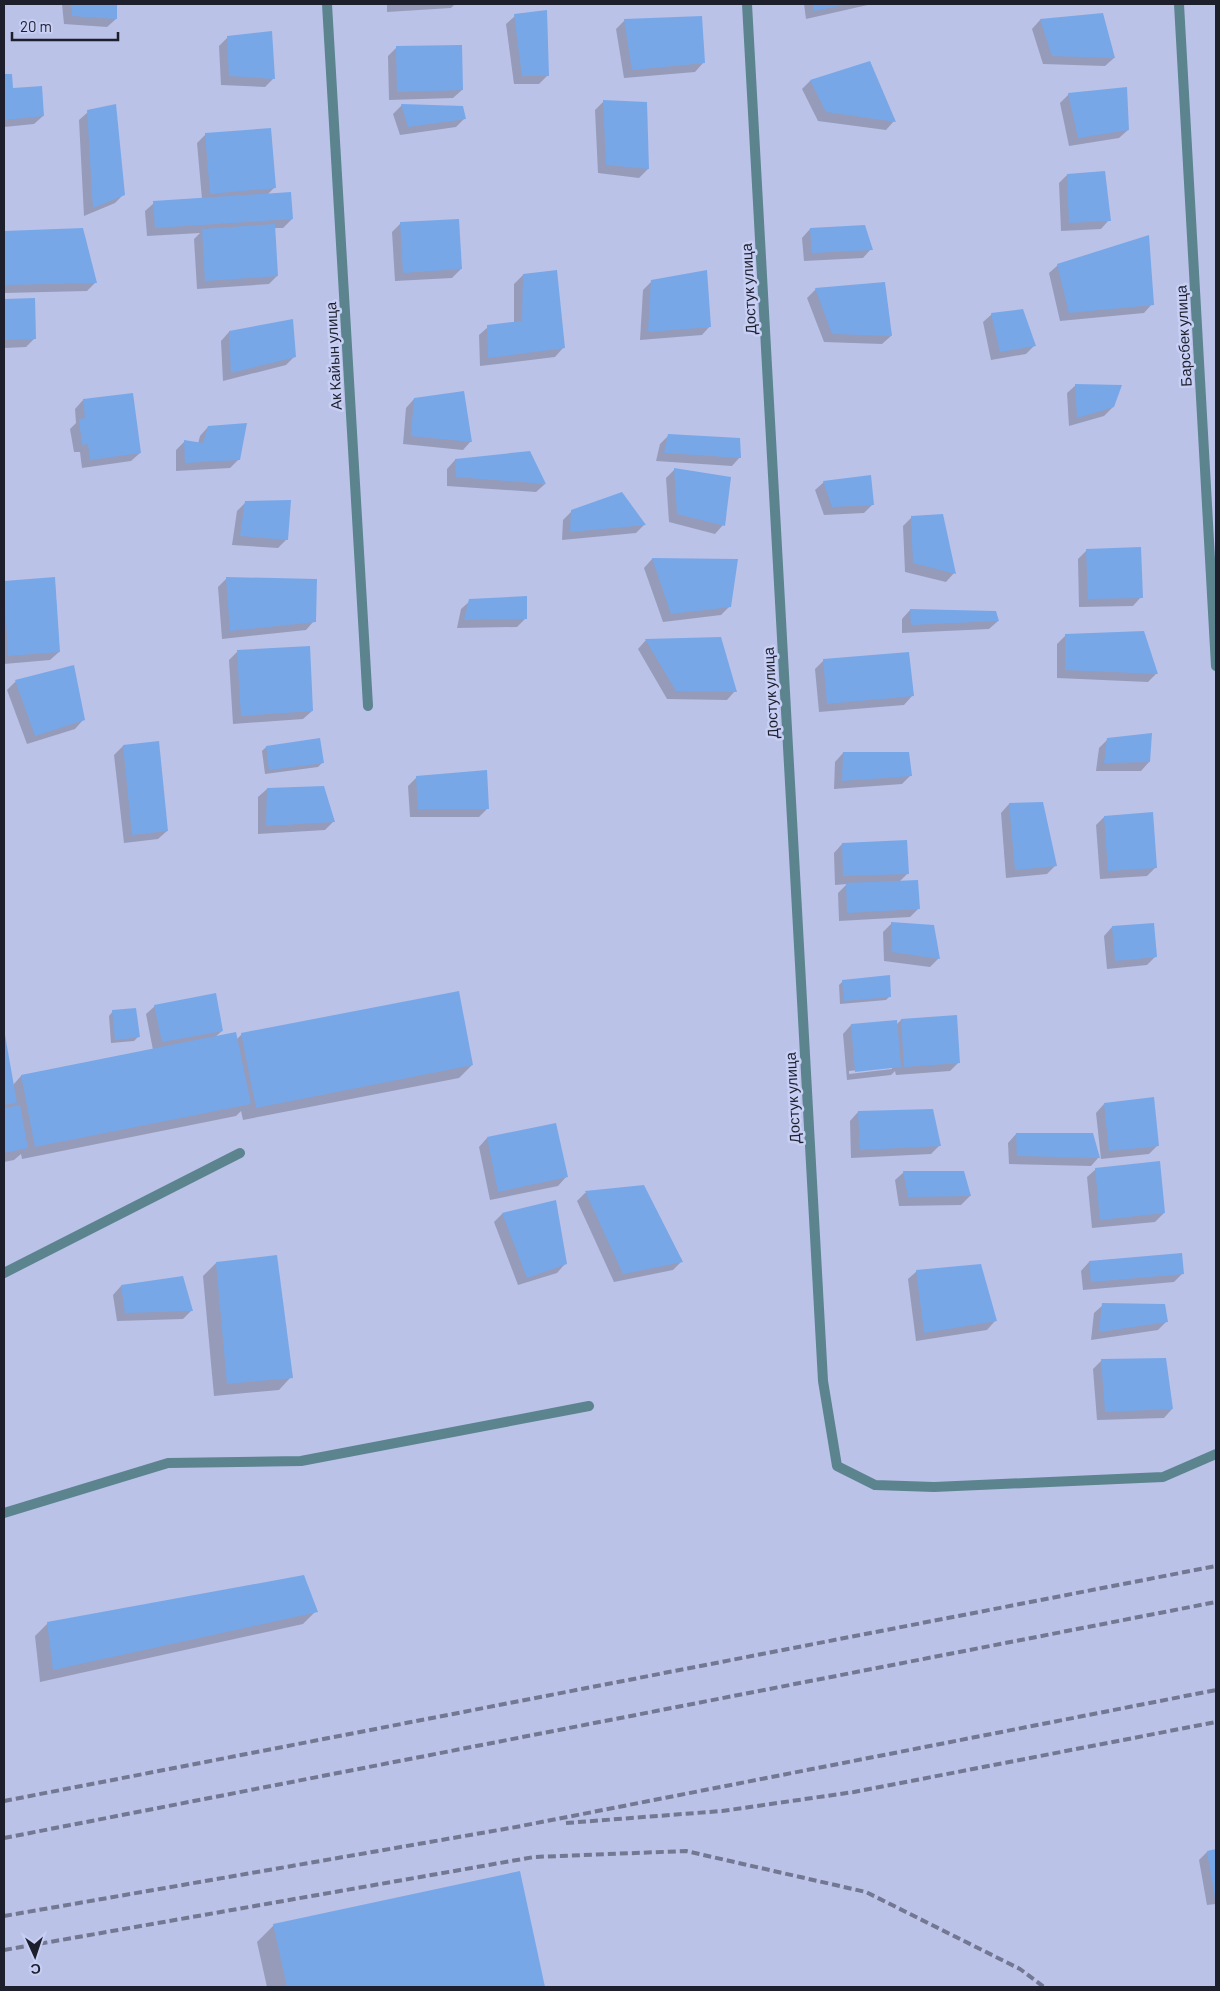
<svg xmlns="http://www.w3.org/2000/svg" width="1220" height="1991" font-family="Barlow,sans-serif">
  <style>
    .shadow { fill: #0003; fill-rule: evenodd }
    .building { fill: #78a7e8 }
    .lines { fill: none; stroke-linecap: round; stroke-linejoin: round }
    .lane { stroke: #5b848f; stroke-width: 10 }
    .street { stroke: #5b848f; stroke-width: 10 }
    .rail { stroke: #727792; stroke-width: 4; stroke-dasharray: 8 4; stroke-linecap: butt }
    .labels { text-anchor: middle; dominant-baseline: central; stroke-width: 5; stroke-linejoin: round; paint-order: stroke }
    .street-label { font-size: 15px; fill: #1d1f2d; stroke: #c8cff5 }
  </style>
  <rect width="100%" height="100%" fill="#bbc2e8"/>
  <!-- shadow -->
  <g class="shadow">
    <polygon points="62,4 116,4 116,19 107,27 64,24"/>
    <polygon points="387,4 455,4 451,8 387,12"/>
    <polygon points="804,4 872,4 806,19"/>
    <polygon points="1102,14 1114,58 1105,66 1043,64 1032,29 1040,20"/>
    <polygon points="515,16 547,76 539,84 514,84 506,24"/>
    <polygon points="625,20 703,63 695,72 624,78 616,29"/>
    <polygon points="228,37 273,79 265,87 221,85 219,46"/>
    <polygon points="396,48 462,90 453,98 389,100 388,56"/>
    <polygon points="870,62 894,121 886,130 818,121 802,89 810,81"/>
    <polygon points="11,75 12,90 43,116 34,124 4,127 4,76"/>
    <polygon points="1069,94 1128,130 1119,138 1069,146 1060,103"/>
    <polygon points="603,102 646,103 648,169 639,178 598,173 595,110"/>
    <polygon points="402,105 465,118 456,127 400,135 393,114"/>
    <polygon points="88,112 124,194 115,203 84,216 79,120"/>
    <polygon points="206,134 275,187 267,195 292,219 283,228 274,228 277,276 269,284 197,289 194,239 200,233 147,236 145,211 154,203 202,199 197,143"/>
    <polygon points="1067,175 1109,220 1101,229 1061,231 1059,183"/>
    <polygon points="401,223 461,269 452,278 395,281 392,232"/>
    <polygon points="82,229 95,283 87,291 4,293 4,232"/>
    <polygon points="810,229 871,249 863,258 804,261 802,238"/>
    <polygon points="1058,265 1152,304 1144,313 1060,321 1049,273"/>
    <polygon points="523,275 563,348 555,357 480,366 479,335 488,327 514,323 514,284"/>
    <polygon points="652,281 710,326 702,335 640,340 643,290"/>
    <polygon points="816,289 891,336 882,344 824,342 807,298"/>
    <polygon points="4,300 34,300 35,338 26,347 4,348"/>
    <polygon points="992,314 1035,345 1026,354 991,360 983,322"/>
    <polygon points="229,332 294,357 286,365 223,381 221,341"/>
    <polygon points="1076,385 1113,407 1104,416 1069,426 1067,393"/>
    <polygon points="414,399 471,441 463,450 403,444 406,408"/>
    <polygon points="83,400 140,453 131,461 82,468 80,452 74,452 70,429 76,423 75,409"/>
    <polygon points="208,427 239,459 230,468 176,471 176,450 185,441 198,444 200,436"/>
    <polygon points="669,435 740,457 732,466 656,461 660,444"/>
    <polygon points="455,460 545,484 536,492 447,486 447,469"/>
    <polygon points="675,469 723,525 715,534 669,522 666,478"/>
    <polygon points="824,482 872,505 864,513 824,515 815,490"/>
    <polygon points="245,503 287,539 278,548 232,545 237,511"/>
    <polygon points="572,511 644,525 636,533 562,540 563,520"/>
    <polygon points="912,517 954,573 946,582 905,572 903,526"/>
    <polygon points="1087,550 1141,597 1133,606 1079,607 1078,559"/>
    <polygon points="652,559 737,561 730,606 721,615 663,622 644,568"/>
    <polygon points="54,579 59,652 50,660 4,664 4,583"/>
    <polygon points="226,579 314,621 306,630 222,639 218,587"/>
    <polygon points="470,601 526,618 517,627 457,628 461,609"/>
    <polygon points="910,610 998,621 989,629 902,633 902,619"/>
    <polygon points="1066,635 1157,673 1148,682 1057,678 1057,644"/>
    <polygon points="646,640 735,691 727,700 667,699 638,649"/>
    <polygon points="237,652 312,711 303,719 233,724 229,660"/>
    <polygon points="824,660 912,696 904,705 819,712 815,669"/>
    <polygon points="73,666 83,720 75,729 27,744 7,690 15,682"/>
    <polygon points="1108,739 1149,762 1141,771 1096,771 1099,748"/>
    <polygon points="158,743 167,831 158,839 124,843 114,755 123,746"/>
    <polygon points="266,747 322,763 318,767 265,774 262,751"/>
    <polygon points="843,753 911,775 902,784 834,789 835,762"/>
    <polygon points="417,777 488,808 479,817 410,817 408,786"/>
    <polygon points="267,789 333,822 325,830 258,834 258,797"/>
    <polygon points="1009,804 1056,865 1047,874 1006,878 1001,813"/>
    <polygon points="1104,817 1156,867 1147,876 1100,879 1096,825"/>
    <polygon points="842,844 908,873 899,882 919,908 910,917 839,921 838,893 847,884 835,885 834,853"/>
    <polygon points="891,924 939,958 930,967 884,961 883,932"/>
    <polygon points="1112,927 1155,957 1147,965 1107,969 1104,936"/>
    <polygon points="843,981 890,996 886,1000 840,1004 839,985"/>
    <polygon points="155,1006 222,1031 214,1038 237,1039 242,1034 472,1065 459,1078 243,1120 241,1111 236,1116 22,1159 21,1154 14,1160 4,1162 4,1037 13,1085 21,1076 153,1050 146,1014"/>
    <polygon points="113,1011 138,1037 134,1041 111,1043 109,1016"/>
    <path d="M956,1016L959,1062L950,1071L896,1075L895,1071L891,1075L847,1080L843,1034L851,1025H896L901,1020ZM892,1066V1069L849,1074V1071Z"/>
    <polygon points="1104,1104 1158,1145 1149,1154 1101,1159 1096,1113"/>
    <polygon points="858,1112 940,1145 931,1154 851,1158 850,1121"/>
    <polygon points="1016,1134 1099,1157 1091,1166 1009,1164 1008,1143"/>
    <polygon points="487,1138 566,1177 558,1186 490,1200 479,1147"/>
    <polygon points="1096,1169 1164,1213 1155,1222 1092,1228 1087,1177"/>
    <polygon points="904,1172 963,1172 970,1196 961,1205 899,1206 895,1180"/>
    <polygon points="643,1187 682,1261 673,1270 614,1282 577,1201 585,1193"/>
    <polygon points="555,1201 565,1264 557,1273 518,1285 494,1222 502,1214"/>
    <polygon points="1089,1262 1183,1273 1174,1282 1083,1290 1081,1271"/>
    <polygon points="216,1263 291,1377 279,1390 214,1396 203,1276"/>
    <polygon points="917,1271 995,1321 987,1330 916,1341 908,1279"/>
    <polygon points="121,1286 191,1311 183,1319 117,1321 113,1295"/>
    <polygon points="1103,1305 1167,1321 1158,1330 1091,1340 1094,1313"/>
    <polygon points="1102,1360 1172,1409 1164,1418 1097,1420 1093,1369"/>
    <polygon points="316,1611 303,1624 40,1682 35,1636 48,1623"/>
    <polygon points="1216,1850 1216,1904 1207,1905 1199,1860 1207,1852"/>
    <polygon points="519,1872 543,1987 267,1987 257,1942 274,1925"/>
  </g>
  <!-- building -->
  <g class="building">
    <polygon points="71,4 117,4 117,19 72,16"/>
    <polygon points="813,4 845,4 845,5 814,11"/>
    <polygon points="547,10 549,76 522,76 514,14"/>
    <polygon points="1103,13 1115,58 1052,56 1040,19"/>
    <polygon points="702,16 705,63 632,70 624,19"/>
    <polygon points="272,31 275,79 229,76 227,36"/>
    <polygon points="462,45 463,90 397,92 396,46"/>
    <polygon points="870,61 896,122 826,112 810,80"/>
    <polygon points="4,74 12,74 13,88 42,86 44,116 4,120"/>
    <polygon points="1127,87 1129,130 1078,138 1068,93"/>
    <polygon points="603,100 647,102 649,169 606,165"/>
    <polygon points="116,104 125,195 93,208 87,110"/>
    <polygon points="401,104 463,106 466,119 408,127"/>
    <polygon points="271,128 276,188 210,194 205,133"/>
    <polygon points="1105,171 1111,221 1069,223 1067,174"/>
    <polygon points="291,192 293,219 155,228 153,201"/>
    <polygon points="459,219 462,269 403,273 400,222"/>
    <polygon points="275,224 278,276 205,281 202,229"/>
    <polygon points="865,225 873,250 812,253 810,228"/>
    <polygon points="83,228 97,283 4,285 4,231"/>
    <polygon points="1149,235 1154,305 1069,313 1057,264"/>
    <polygon points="557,270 565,348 488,358 487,325 522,321 523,274"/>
    <polygon points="707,270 711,327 648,332 651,280"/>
    <polygon points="885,282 892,336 832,334 815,288"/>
    <polygon points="35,298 36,339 4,340 4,299"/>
    <polygon points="1023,309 1036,346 1000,352 991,313"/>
    <polygon points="293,319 296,357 231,373 229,331"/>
    <polygon points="1075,384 1122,385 1114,407 1077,418"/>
    <polygon points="464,391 472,442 411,436 414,398"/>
    <polygon points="133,393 141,453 90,460 88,444 82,445 79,419 85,418 83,399"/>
    <polygon points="247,423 240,460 185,463 184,440 203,443 208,426"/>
    <polygon points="668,434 740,438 741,458 664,453"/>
    <polygon points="530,451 546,484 456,477 455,459"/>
    <polygon points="674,468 731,477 725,526 677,514"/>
    <polygon points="871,475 874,505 832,507 823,481"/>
    <polygon points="622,492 646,525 570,532 571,510"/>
    <polygon points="291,500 288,540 240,536 245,501"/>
    <polygon points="943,514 956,574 913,563 911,516"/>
    <polygon points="1141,547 1143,598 1088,599 1086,549"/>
    <polygon points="652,558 738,559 731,607 671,614"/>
    <polygon points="55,577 60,652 8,656 4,581"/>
    <polygon points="226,577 317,579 316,622 230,631"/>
    <polygon points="527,596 527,619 464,620 469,599"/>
    <polygon points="910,609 996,611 999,621 911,625"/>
    <polygon points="1144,631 1158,674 1065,670 1065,634"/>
    <polygon points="721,637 737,692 676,691 645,639"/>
    <polygon points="310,646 313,711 241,716 237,650"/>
    <polygon points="909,652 914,696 827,704 823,659"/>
    <polygon points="74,665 85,720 35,736 15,680"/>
    <polygon points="1152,733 1150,762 1104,763 1107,738"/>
    <polygon points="320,738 324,763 269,770 266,746"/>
    <polygon points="159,741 168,831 132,835 123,745"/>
    <polygon points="843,752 909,752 912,776 842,781"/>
    <polygon points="487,770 489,809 418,809 416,776"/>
    <polygon points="324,786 335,822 266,826 267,788"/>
    <polygon points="1043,802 1057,866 1015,870 1009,803"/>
    <polygon points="1153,812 1157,868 1108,871 1104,816"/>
    <polygon points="907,840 909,874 843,876 842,843"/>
    <polygon points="918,880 920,909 847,913 846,883"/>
    <polygon points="891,922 934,925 940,959 892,952"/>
    <polygon points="1154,923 1157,957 1115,961 1112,926"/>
    <polygon points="890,975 891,997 844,1001 842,980"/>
    <polygon points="459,991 473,1065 256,1108 241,1033"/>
    <polygon points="216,993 223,1031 162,1042 154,1005"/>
    <polygon points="136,1008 140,1037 115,1040 112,1010"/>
    <polygon points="957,1015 960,1063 904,1067 901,1019"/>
    <polygon points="897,1020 901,1067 855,1072 851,1024"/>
    <polygon points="236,1032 251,1104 35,1147 21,1075"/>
    <polygon points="5,1035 17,1103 4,1105 4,1036"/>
    <polygon points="1154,1097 1159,1146 1109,1151 1104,1103"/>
    <polygon points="20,1105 28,1148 4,1153 4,1108"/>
    <polygon points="933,1109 941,1146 860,1150 858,1111"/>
    <polygon points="556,1123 568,1177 498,1192 487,1137"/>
    <polygon points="1016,1133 1093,1133 1100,1158 1017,1156"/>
    <polygon points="1160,1161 1165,1213 1100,1220 1095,1168"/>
    <polygon points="903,1171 964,1171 971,1196 908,1197"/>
    <polygon points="644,1185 683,1262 623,1274 585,1191"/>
    <polygon points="556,1200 567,1264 527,1278 502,1213"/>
    <polygon points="1182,1253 1184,1274 1091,1282 1089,1261"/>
    <polygon points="277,1255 293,1378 227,1384 216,1262"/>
    <polygon points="981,1264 997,1321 924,1333 916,1270"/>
    <polygon points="183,1276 193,1311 125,1313 121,1285"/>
    <polygon points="1102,1303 1165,1304 1168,1322 1099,1332"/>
    <polygon points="1166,1358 1173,1409 1105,1412 1101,1359"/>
    <polygon points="304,1575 318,1612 53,1670 47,1622"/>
    <polygon points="1216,1849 1216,1898 1215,1898 1207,1851"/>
    <polygon points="520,1871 545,1987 287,1987 273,1924"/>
  </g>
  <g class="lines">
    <!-- lane -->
    <g class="lane">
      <polyline points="4,1273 240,1153"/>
      <polyline points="4,1513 168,1463 301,1461 589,1406"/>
    </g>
    <!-- street -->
    <g class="street">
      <polyline points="327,4 368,706"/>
      <polyline points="747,4 823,1381 837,1466 875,1485 934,1487 1163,1477 1216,1454"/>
      <polyline points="1179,4 1216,666"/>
    </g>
    <!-- rail -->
    <g class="rail">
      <polyline points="4,1801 1216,1566"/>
      <polyline points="566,1823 722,1811 854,1792 1216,1722"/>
      <polyline points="4,1838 1216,1602"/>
      <polyline points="4,1916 516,1827 1216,1690"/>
      <polyline points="4,1950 534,1857 686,1851 866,1892 1020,1969 1044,1987"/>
    </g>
  </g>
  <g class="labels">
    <!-- street labels -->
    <g class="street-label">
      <text transform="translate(748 289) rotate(-93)">Достук улица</text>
      <text transform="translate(1183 336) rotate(-93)">Барсбек улица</text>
      <text transform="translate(333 356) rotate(-93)">Ак Кайын улица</text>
      <text transform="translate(770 693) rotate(-93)">Достук улица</text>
      <text transform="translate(792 1098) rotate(-93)">Достук улица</text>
    </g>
  </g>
  <!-- border -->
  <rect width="1220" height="1991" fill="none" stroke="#1d1f2d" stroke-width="10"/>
  <!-- north arrow -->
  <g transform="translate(35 1956) rotate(177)" stroke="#c8cff5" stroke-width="4" paint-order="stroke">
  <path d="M0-4L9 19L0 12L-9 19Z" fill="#1d1f2d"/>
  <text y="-8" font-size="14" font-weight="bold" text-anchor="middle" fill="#1d1f2d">С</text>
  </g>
  <!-- scale -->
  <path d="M12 32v8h106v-8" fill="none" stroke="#1d1f2d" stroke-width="2.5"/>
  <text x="20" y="32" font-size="15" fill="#1d1f2d" stroke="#c8cff5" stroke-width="4" paint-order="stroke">20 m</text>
</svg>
